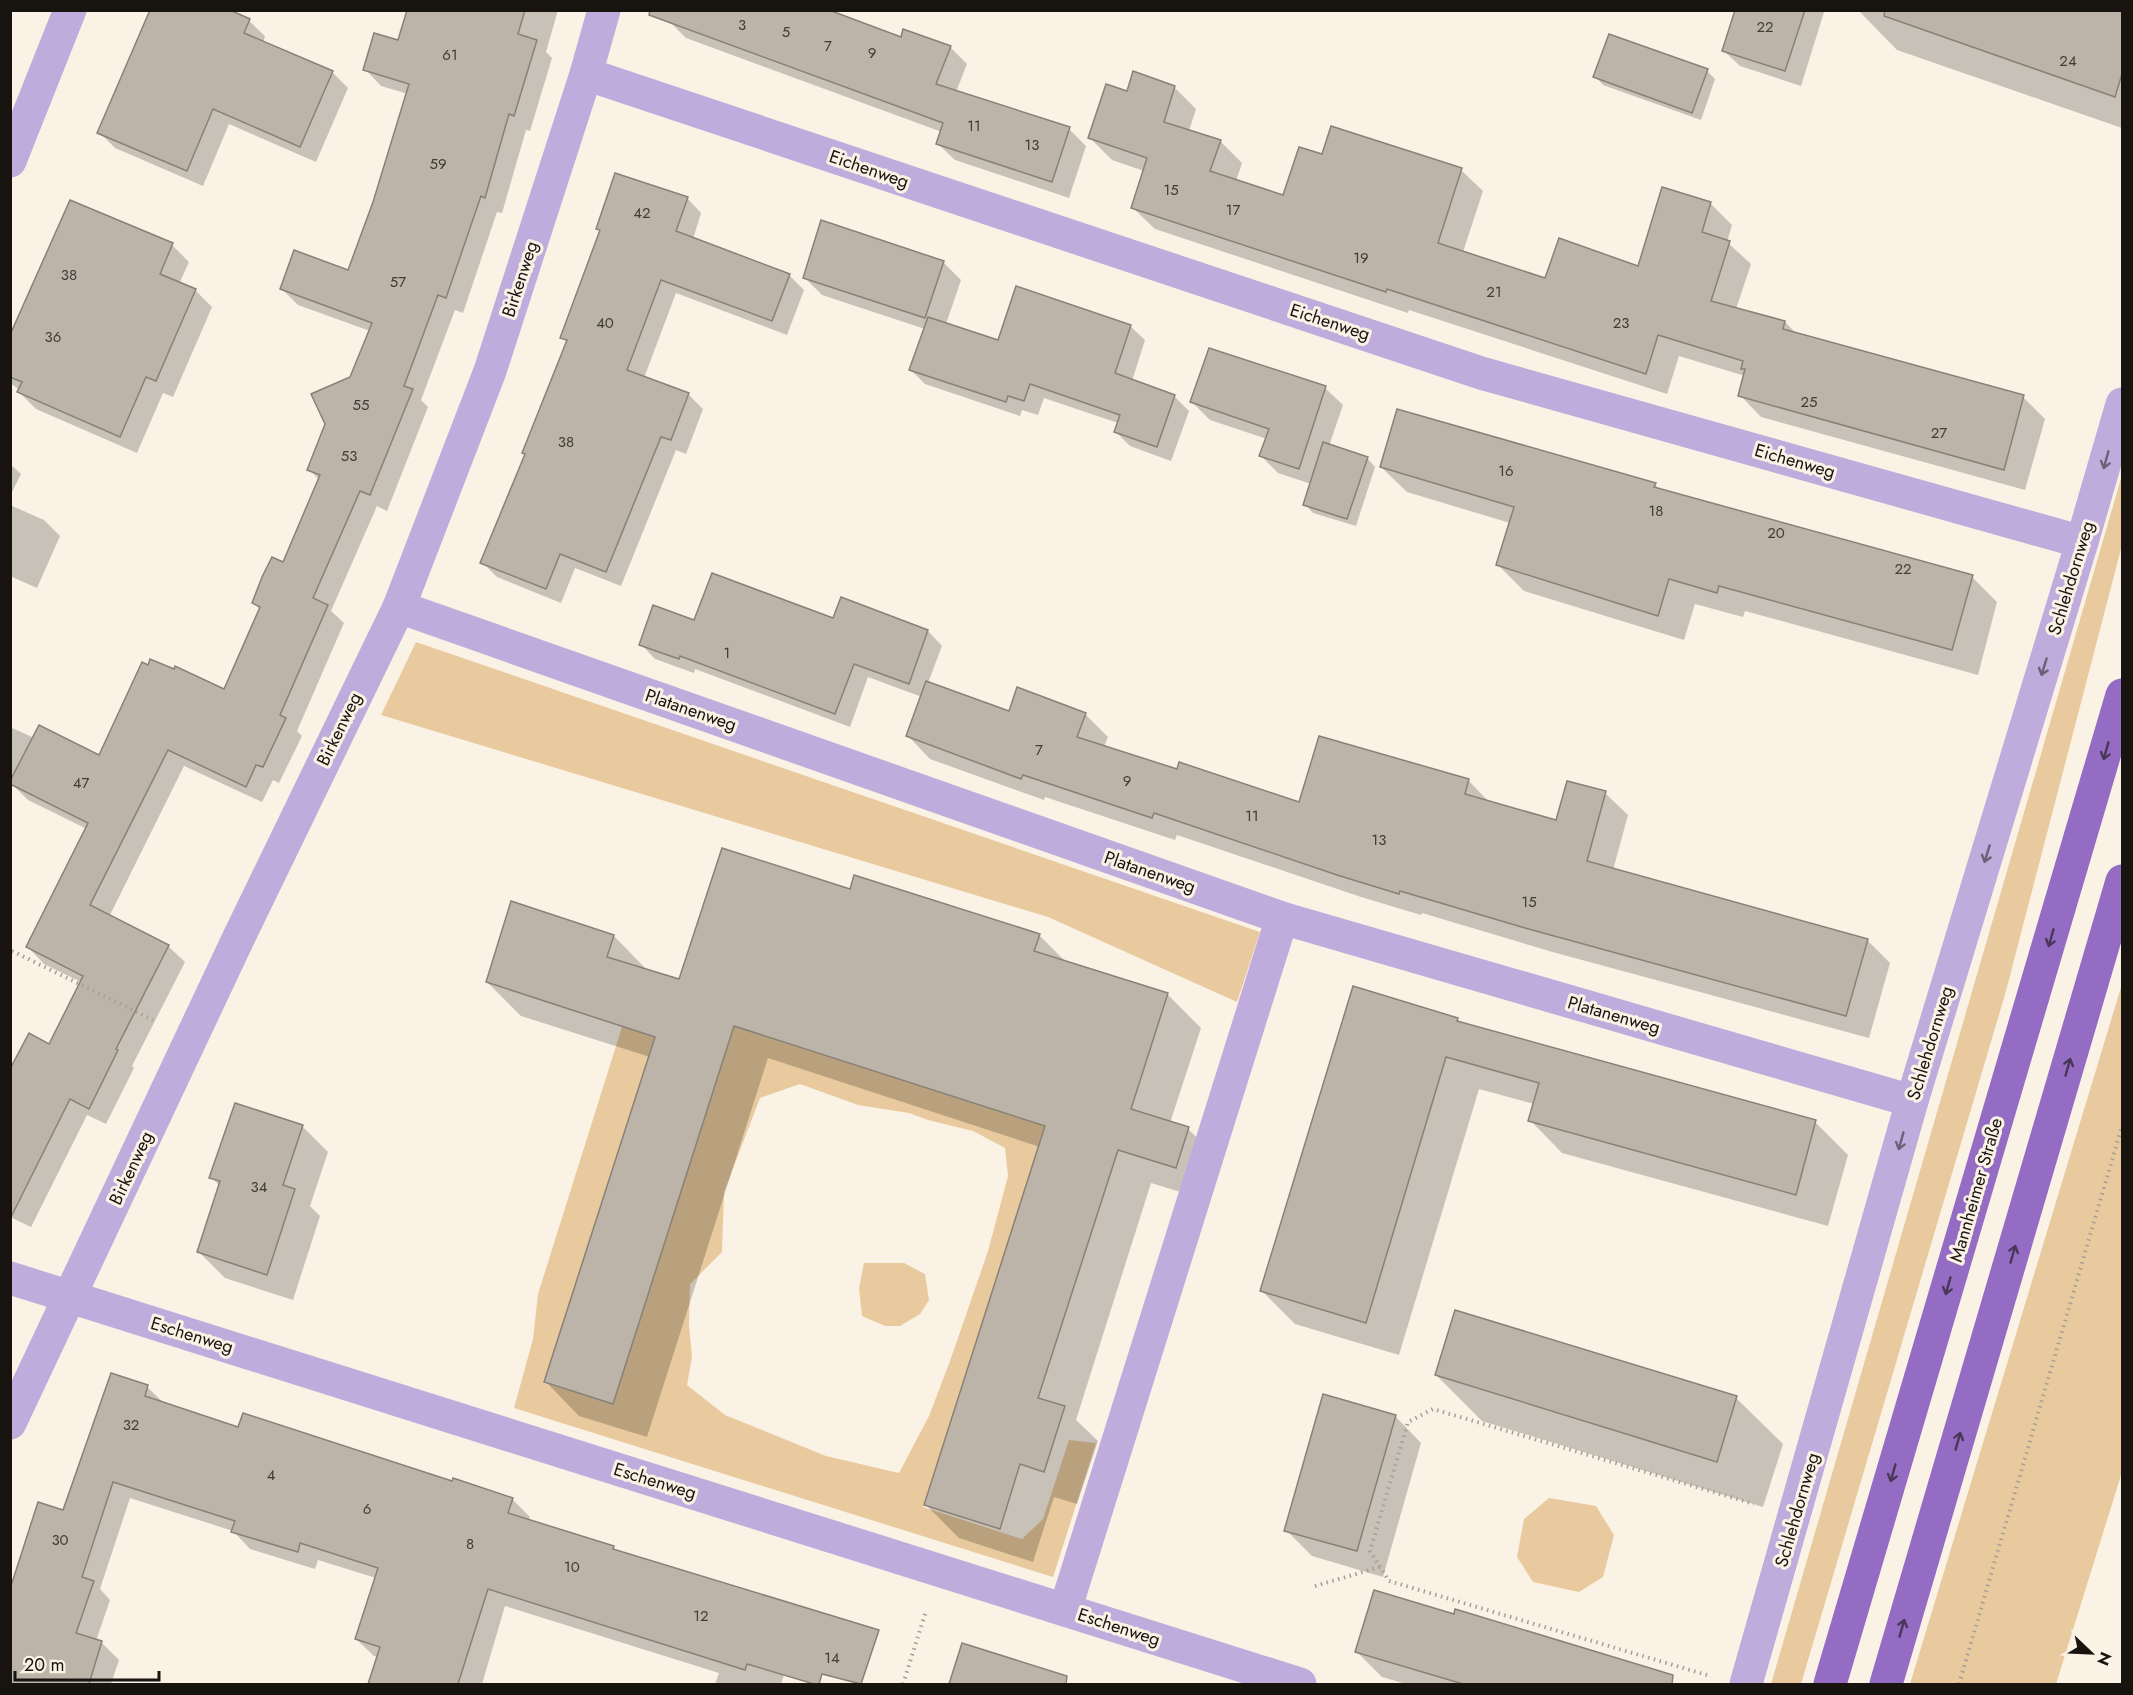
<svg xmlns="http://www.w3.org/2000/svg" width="2133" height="1695" font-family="Jost,sans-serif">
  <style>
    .green { fill: #e9ca9e; fill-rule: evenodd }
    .shadow { fill: #0003 }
    .building { fill: #bcb4a8; stroke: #898176; stroke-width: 1.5 }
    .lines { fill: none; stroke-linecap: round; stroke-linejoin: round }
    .path { stroke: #a69f96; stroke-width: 4; stroke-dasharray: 1.5 4.5; stroke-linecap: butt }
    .minor { stroke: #c0acdc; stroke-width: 33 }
    .major { stroke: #956cc3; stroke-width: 33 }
    .oneway { stroke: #6c6076 }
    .oneway2 { stroke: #493758 }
    .labels { text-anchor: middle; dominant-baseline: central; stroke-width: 6; stroke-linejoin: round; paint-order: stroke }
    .number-label { font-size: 15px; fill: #403c36 }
    .street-label { font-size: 18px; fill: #171410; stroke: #fbf2e6 }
  </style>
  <rect width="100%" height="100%" fill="#fbf2e6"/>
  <!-- green -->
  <g class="green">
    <polygon points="2122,475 2122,545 2006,991 1801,1684 1771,1684"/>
    <polygon points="416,642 1260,932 1237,1002 1048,917 381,715"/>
    <polygon points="2122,984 2122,1472 2056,1684 1910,1684"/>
    <path d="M633,992L666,1003L544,1383L613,1404L734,1026L1045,1126L923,1507L1022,1539L1043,1519L1069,1440L1096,1443L1053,1577L514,1408L533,1339L538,1294ZM800,1084L858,1105L909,1113L928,1120L973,1131L1005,1148L1008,1176L988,1251L950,1361L929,1416L899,1473L826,1456L725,1415L687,1385L692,1357L689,1325L690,1284L722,1252L724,1192L760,1098Z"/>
    <polygon points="864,1263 904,1263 925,1274 929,1300 920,1314 900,1326 885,1326 862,1316 859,1288"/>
    <polygon points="1549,1498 1596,1506 1614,1535 1603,1577 1579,1592 1533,1582 1517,1557 1524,1519"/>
  </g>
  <!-- shadow -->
  <g class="shadow">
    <polygon points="150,10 236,10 234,14 249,21 265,36 263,43 332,72 348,88 316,162 229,124 203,186 115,148 99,132"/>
    <polygon points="453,10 558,10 546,52 552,58 530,131 526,130 502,213 497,212 463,313 455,310 421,400 428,407 387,511 377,506 331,611 344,623 297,731 302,736 279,783 273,780 262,802 184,766 109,917 168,946 185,962 132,1066 134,1068 106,1124 87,1115 31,1227 10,1217 49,1046 81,982 44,964 28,947 87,829 28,800 11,783 14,778 10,776 10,727 34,738 100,757 225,691 261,610 253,602 284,564 319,480 309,469 351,378 370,331 298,305 281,288 349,272 374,203 408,94 381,86 365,69 399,42"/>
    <polygon points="1737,10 1823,10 1824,12 1801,86 1740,66 1724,51"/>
    <polygon points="1858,10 2103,10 2122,17 2122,128 1897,50"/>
    <polygon points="669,21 902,39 950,47 967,64 956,92 1069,129 1086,146 1069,198 955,160 938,144 942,132 686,38"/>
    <polygon points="1707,71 1715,79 1701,120 1603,85 1595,76"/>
    <polygon points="1174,87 1196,109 1189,131 1220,141 1242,163 1236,181 1284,197 1323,156 1461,170 1483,191 1463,252 1546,280 1639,268 1663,189 1711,204 1732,225 1727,242 1751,264 1736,309 1785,322 1797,334 2023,397 2045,419 2025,490 1761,417 1740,395 1745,376 1679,356 1667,394 1409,310 1408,313 1155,229 1133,208 1144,171 1112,160 1090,138 1128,93"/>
    <polygon points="687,198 701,213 693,239 789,275 804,290 787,335 676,293 644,378 689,395 703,409 686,454 676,450 621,586 575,568 561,603 497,577 482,562 526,455 567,343 562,337 601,232 598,229"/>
    <polygon points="172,245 189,262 179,284 195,290 212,307 173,397 163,393 137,453 36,409 19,392 20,390 10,383 10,339"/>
    <polygon points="943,262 961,280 946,324 999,342 1130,326 1145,340 1132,381 1174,396 1189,411 1171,461 1130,446 1115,431 1118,423 1044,398 1038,415 1022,410 1020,416 925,384 910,369 925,329 822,295 805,278"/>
    <polygon points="1325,388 1343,405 1329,446 1367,458 1375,467 1356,526 1313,513 1305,504 1311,484 1278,473 1261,456 1267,439 1210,420 1192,402"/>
    <polygon points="10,464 21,474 10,496"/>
    <polygon points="1381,467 1655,485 1661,491 1972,577 1997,602 1978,675 1745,611 1743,617 1695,604 1684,640 1524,591 1498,565 1510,523 1407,492"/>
    <polygon points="10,505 44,520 60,536 37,588 10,576"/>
    <polygon points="841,599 928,631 942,646 928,683 1010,713 1085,714 1108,737 1104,747 1178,771 1300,804 1468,780 1490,803 1557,822 1605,793 1628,815 1613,870 1867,940 1890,963 1869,1038 1549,951 1422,913 1421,915 1361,897 1177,835 1175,840 1045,797 1044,800 930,759 908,736 922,697 868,677 850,727 695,669 694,673 655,659 641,644 695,622 834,620"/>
    <polygon points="851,891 1039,935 1066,962 1167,994 1201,1028 1170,1123 1188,1129 1222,1162 1210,1201 1151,1183 1076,1420 1098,1441 1077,1504 1054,1497 1033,1562 959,1538 925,1504 1040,1147 768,1058 647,1437 579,1416 546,1382 650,1057 521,1016 487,982 512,903 614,936 647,970 680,981"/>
    <polygon points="1457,1019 1462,1024 1815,1122 1848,1155 1828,1226 1562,1153 1530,1120 1534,1104 1479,1089 1399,1355 1295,1324 1262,1291"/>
    <polygon points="302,1126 328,1152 310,1206 320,1216 293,1300 225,1278 199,1252 220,1186 211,1177"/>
    <polygon points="1436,1375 1736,1398 1783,1444 1763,1507 1482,1421"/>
    <polygon points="147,1387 165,1404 239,1429 512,1499 530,1517 528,1521 613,1547 617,1552 802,1620 781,1684 715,1684 719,1673 505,1606 482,1684 370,1684 378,1657 374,1656 356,1639 376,1578 318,1560 315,1569 250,1549 233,1531 130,1498 100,1589 110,1600 96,1641 102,1643 119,1660 111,1684 10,1684 10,1581 14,1582 64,1512"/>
    <polygon points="1395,1416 1421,1443 1383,1577 1312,1556 1286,1530"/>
    <polygon points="1455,1616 1657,1671 1670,1684 1406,1684 1382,1677 1356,1651"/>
    <polygon points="963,1645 1028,1681 1038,1684 951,1684"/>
  </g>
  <!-- building -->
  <g class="building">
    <polygon points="150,10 230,10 250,19 244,33 333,71 300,147 213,109 187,171 97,133"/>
    <polygon points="407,10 525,10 518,34 537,40 514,116 509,114 485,198 481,196 446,298 438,295 404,386 413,389 370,495 360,491 313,598 328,605 280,715 286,718 263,767 256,765 246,787 168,750 90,905 169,945 116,1049 118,1050 89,1109 70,1099 10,1219 10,1069 29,1033 49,1044 83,976 26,947 88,823 10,784 10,781 39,725 99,755 142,662 148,665 150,659 174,669 175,666 224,689 260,607 252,603 262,577 272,557 283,562 320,475 307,470 325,424 311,394 350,377 372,323 280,289 294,250 348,270 373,202 409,84 363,70 374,33 398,40"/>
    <polygon points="650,10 829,10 901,37 903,29 951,46 936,84 1070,127 1052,182 936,144 943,123 649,15"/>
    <polygon points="1735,10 1805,10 1785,71 1722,51"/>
    <polygon points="1885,10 2122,10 2122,74 2115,97 1884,16"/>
    <polygon points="1609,34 1708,69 1692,113 1593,77"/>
    <polygon points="1133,71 1175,86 1164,122 1221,140 1210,171 1283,195 1299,147 1322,154 1331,126 1462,168 1438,243 1545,278 1559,238 1638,266 1662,187 1711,202 1702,232 1730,241 1711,301 1785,321 1783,329 2024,395 2004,470 1738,396 1745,369 1741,369 1743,361 1658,335 1646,374 1387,289 1386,292 1131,208 1147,158 1088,138 1106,84 1127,91"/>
    <polygon points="615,173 688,197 676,231 790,274 772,321 661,280 627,370 689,393 671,440 661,437 606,572 560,554 546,589 480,563 525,454 522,453 567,340 560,338 600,230 596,229"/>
    <polygon points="70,200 173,243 160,274 196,289 156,381 146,377 120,437 17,392 22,382 10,377 10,335"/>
    <polygon points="821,220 944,261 925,318 803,278"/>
    <polygon points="1016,286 1131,325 1115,373 1175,395 1157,447 1114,432 1120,415 1030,384 1024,401 1008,396 1006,402 909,370 928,317 998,340"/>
    <polygon points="1209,348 1326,386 1299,469 1259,456 1269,429 1190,402"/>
    <polygon points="1397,409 1656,483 1654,487 1973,575 1952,650 1719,586 1717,593 1669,579 1658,616 1496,565 1514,507 1380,467"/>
    <polygon points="1323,442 1368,457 1347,519 1303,505"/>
    <polygon points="712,573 833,618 841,597 928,630 909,684 854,664 835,714 680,656 679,659 639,645 653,605 694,620"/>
    <polygon points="926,681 1009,711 1017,687 1086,713 1077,737 1177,769 1179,762 1299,802 1319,736 1469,779 1465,794 1556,820 1567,781 1606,791 1587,861 1868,939 1846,1016 1525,928 1400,891 1399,894 1337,875 1154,813 1152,818 1023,775 1021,779 906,736"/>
    <polygon points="722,848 850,889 854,875 1040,934 1034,951 1168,993 1131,1109 1189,1127 1176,1168 1118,1150 1038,1398 1065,1406 1044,1472 1020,1464 1000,1529 924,1505 1045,1126 734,1026 613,1404 544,1382 655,1037 486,982 511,901 614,935 607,957 679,979"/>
    <polygon points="1353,986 1458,1018 1457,1021 1816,1120 1796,1195 1528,1121 1539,1083 1446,1057 1366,1323 1260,1291"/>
    <polygon points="235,1103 303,1125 283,1185 295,1189 267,1275 197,1252 220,1181 209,1178"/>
    <polygon points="1455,1310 1737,1396 1717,1462 1435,1375"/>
    <polygon points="111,1373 148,1385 145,1396 238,1427 243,1413 452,1481 453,1478 513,1498 508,1513 614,1546 613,1549 879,1630 861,1684 822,1674 819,1684 814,1684 747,1664 745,1670 488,1589 458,1684 368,1684 380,1647 355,1639 378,1568 300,1543 298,1552 231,1532 235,1521 113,1482 82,1577 94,1581 76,1633 102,1641 89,1684 10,1684 10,1589 38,1502 63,1510"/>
    <polygon points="1323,1394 1396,1415 1357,1551 1284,1531"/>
    <polygon points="1374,1590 1454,1614 1455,1609 1673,1675 1672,1684 1463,1684 1355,1652"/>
    <polygon points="962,1643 1067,1676 1066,1684 949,1684"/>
  </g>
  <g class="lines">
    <!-- path -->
    <g class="path">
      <polyline points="12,951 153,1020"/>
      <polyline points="1315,1586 1380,1567"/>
      <polyline points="1707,1675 1389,1581 1370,1551 1408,1422 1433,1409 1754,1504"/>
      <polyline points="903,1684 926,1611"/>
      <polyline points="1959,1684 2122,1126"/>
    </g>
    <!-- minor -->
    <g class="minor">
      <polyline points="586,74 1481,373 2082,542"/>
      <polyline points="10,161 70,10"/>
      <polyline points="399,607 1282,918 1912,1101"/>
      <polyline points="10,1278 1300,1684"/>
      <polyline points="10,1423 238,939 399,607 490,371 586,74 604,10"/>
      <polyline points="1065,1610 1282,918"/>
      <polyline points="1746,1684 1912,1101 2082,542 2122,404"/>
    </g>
    <!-- major -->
    <g class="major">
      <polyline points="1830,1684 2122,695"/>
      <polyline points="1886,1684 2122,881"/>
    </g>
  </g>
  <!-- one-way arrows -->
  <defs><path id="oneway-shaft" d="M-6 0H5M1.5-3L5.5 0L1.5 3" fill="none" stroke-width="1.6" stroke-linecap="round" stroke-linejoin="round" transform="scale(1.5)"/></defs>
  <g class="oneway">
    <use href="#oneway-shaft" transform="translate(2106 460) rotate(106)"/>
    <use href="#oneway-shaft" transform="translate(2044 667) rotate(107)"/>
    <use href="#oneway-shaft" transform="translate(1987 854) rotate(107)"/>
    <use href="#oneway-shaft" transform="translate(1901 1141) rotate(106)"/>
  </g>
  <g class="oneway2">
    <use href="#oneway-shaft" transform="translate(2106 751) rotate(106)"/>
    <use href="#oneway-shaft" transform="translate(2051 938) rotate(106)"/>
    <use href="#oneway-shaft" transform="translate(2068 1067) rotate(-74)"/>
    <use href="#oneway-shaft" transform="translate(2013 1254) rotate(-74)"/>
    <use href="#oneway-shaft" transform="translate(1948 1286) rotate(106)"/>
    <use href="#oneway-shaft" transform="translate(1958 1441) rotate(-74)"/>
    <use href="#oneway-shaft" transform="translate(1893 1473) rotate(106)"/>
    <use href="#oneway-shaft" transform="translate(1902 1628) rotate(-74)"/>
  </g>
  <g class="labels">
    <!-- number labels -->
    <g class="number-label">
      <text x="742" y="25">3</text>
      <text x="1765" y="27">22</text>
      <text x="786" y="32">5</text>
      <text x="828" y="46">7</text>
      <text x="872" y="53">9</text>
      <text x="450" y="55">61</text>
      <text x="2068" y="61">24</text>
      <text x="974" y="126">11</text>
      <text x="1032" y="145">13</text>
      <text x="438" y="164">59</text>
      <text x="1171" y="190">15</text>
      <text x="1233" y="210">17</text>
      <text x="642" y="213">42</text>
      <text x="1361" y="258">19</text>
      <text x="69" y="275">38</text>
      <text x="398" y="282">57</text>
      <text x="1494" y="292">21</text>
      <text x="605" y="323">40</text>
      <text x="1621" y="323">23</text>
      <text x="53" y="337">36</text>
      <text x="1809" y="402">25</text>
      <text x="361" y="405">55</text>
      <text x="1939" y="433">27</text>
      <text x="566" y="442">38</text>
      <text x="349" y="456">53</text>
      <text x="1506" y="471">16</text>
      <text x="1656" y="511">18</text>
      <text x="1776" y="533">20</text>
      <text x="1903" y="569">22</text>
      <text x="727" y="653">1</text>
      <text x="1039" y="750">7</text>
      <text x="1127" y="781">9</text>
      <text x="81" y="783">47</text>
      <text x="1252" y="816">11</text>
      <text x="1379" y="840">13</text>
      <text x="1529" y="902">15</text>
      <text x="259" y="1187">34</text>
      <text x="131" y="1425">32</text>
      <text x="271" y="1475">4</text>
      <text x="367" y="1509">6</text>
      <text x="60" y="1540">30</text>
      <text x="470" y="1544">8</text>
      <text x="572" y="1567">10</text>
      <text x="701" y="1616">12</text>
      <text x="832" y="1658">14</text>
    </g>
    <!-- street labels -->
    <g class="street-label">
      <text transform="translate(869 169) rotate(19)">Eichenweg</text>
      <text transform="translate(520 279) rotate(-72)">Birkenweg</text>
      <text transform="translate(1330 322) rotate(18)">Eichenweg</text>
      <text transform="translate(1795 461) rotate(16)">Eichenweg</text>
      <text transform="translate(2071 578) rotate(-73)">Schlehdornweg</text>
      <text transform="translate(691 710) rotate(19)">Platanenweg</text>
      <text transform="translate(339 729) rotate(-64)">Birkenweg</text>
      <text transform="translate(1150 872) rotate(19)">Platanenweg</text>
      <text transform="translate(1614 1015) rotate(16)">Platanenweg</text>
      <text transform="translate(1930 1043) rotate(-73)">Schlehdornweg</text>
      <text transform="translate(131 1168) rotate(-65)">Birkenweg</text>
      <text transform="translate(1976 1190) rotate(-74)">Mannheimer Straße</text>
      <text transform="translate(192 1335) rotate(17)">Eschenweg</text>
      <text transform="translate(655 1481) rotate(17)">Eschenweg</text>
      <text transform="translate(1797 1510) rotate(-74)">Schlehdornweg</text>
      <text transform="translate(1119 1627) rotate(18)">Eschenweg</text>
    </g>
  </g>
  <!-- border -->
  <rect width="2133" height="1695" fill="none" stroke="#171410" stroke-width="24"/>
  <!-- north arrow -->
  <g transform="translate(2091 1653) rotate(113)" stroke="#fbf2e6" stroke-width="4.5" paint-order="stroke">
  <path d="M0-4.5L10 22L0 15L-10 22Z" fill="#171410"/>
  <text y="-9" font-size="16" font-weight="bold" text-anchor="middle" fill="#171410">N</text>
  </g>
  <!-- scale -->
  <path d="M15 1671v9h144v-9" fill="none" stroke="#171410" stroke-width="3"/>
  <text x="24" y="1671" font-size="18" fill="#171410" stroke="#fbf2e6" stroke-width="4.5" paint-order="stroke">20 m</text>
</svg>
